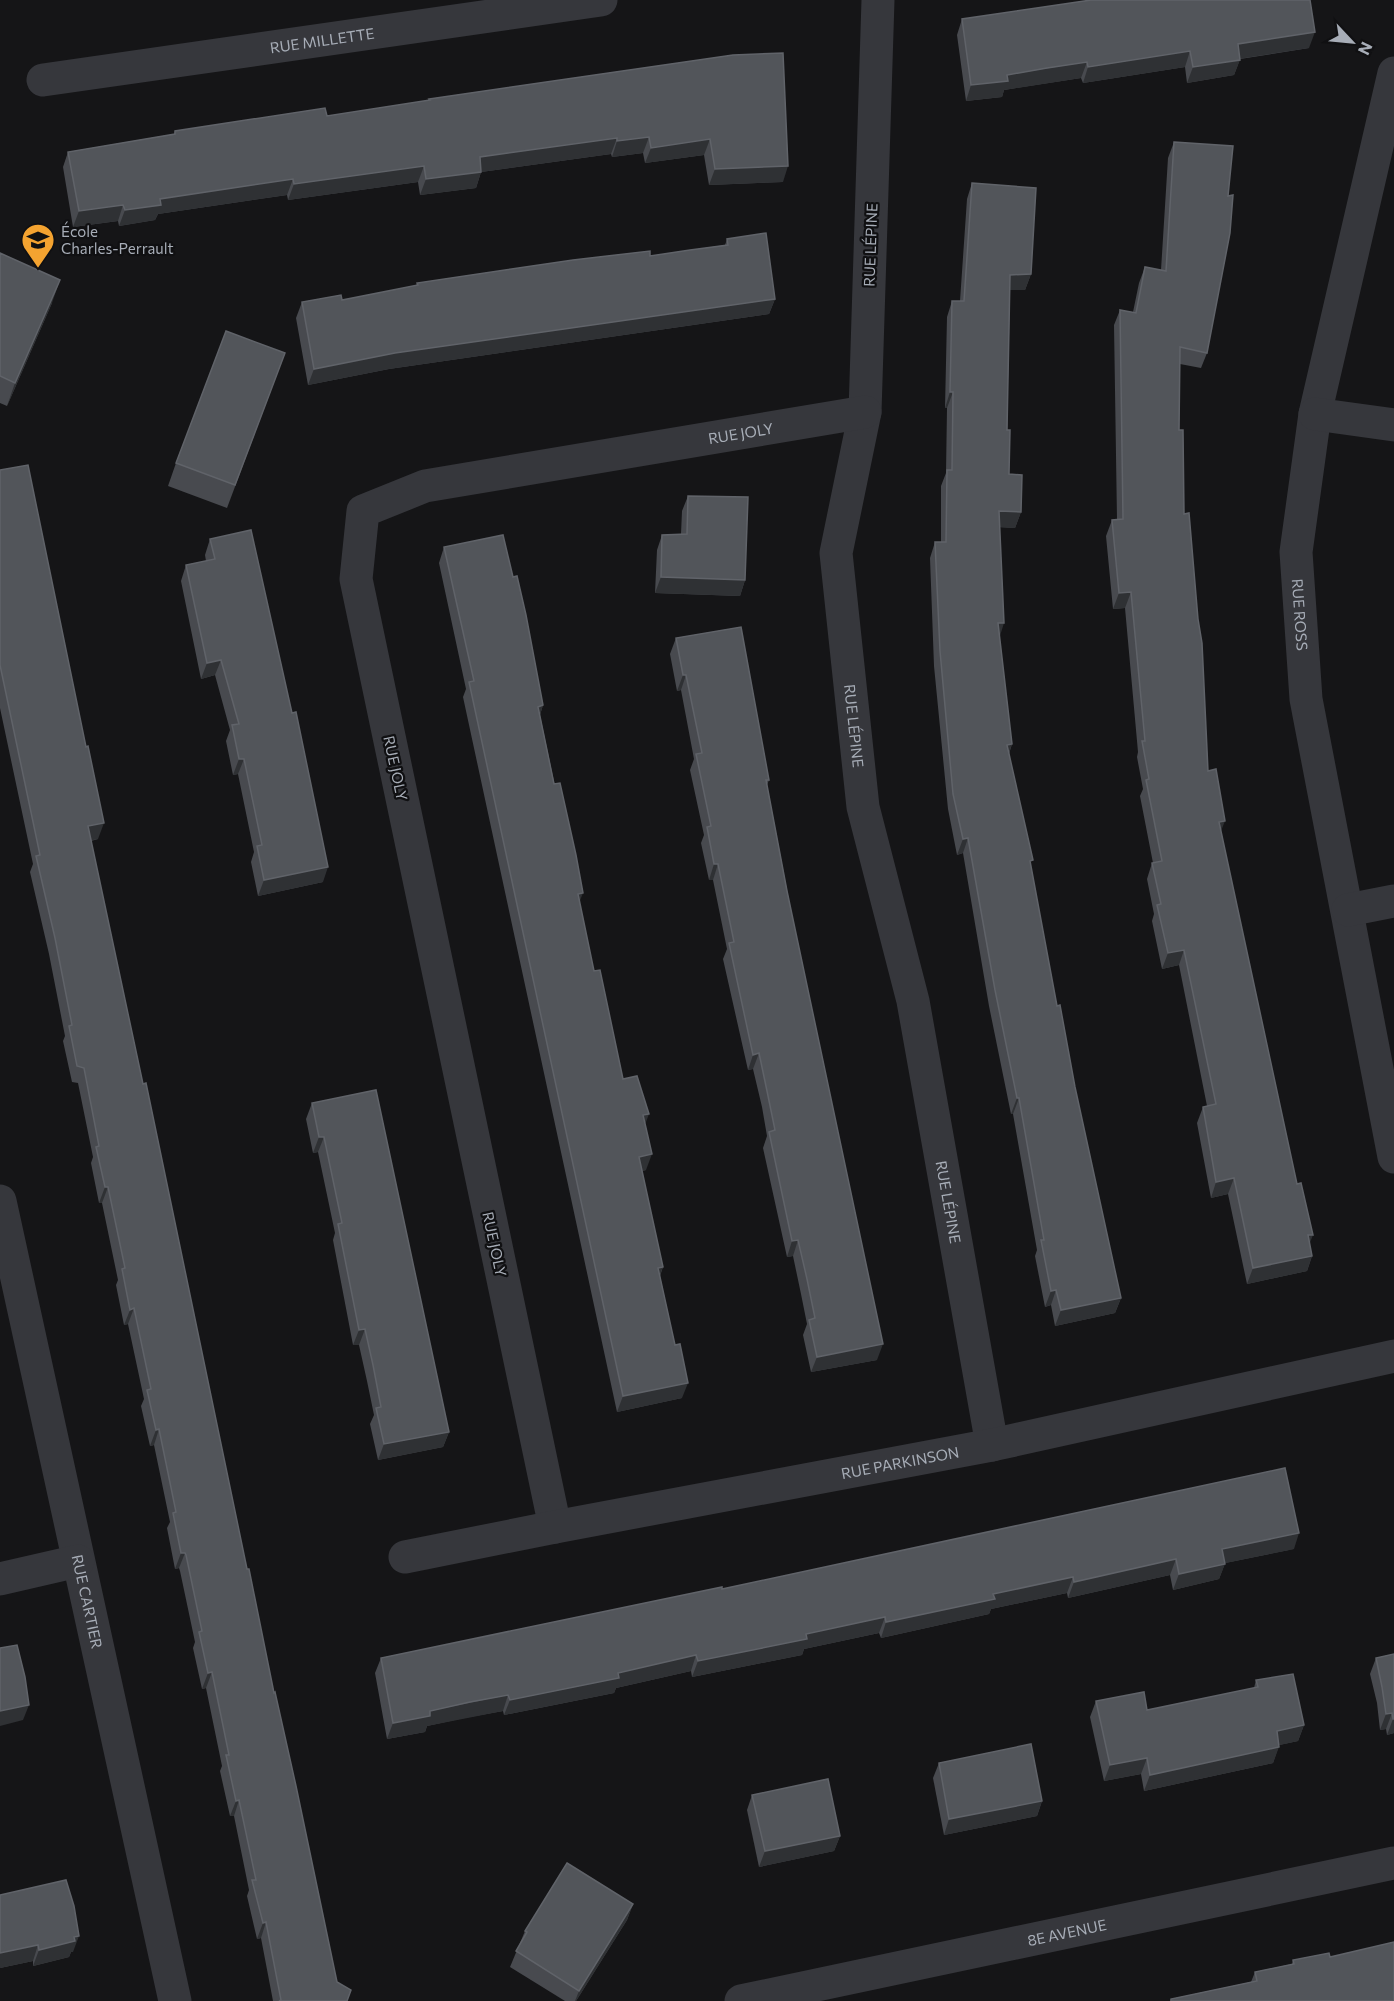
<svg xmlns="http://www.w3.org/2000/svg" width="1394" height="2001" font-family="Commissioner,sans-serif">
  <style>
    .lines { fill: none; stroke-linecap: round; stroke-linejoin: round }
    .street { stroke: #36373c; stroke-width: 33 }
    .wall { fill: #484a4f }
    .shaded-wall { fill: #2f3134 }
    .building { fill: #52555a; stroke: #606369; stroke-width: 1.5 }
    .labels { text-anchor: middle; dominant-baseline: central; stroke-width: 4.5; stroke-linejoin: round; paint-order: stroke }
    .street-label { font-size: 15px; fill: #a7adb7; stroke: #101012 }
    .poi-label { font-size: 15px; fill: #a7adb7; stroke: #101012; text-anchor: start }
  </style>
  <rect width="100%" height="100%" fill="#151517"/>
  <g class="lines">
    <!-- street -->
    <g class="street">
      <path id="s1" d="M878,0L865,412L836,553L863,807L913,1001L992,1445"/>
      <path id="s2" d="M1394,73L1315,414L1296,552L1306,699L1394,1157"/>
      <path id="s3" d="M43,80L601,0"/>
      <polyline points="1315,414 1394,425"/>
      <polyline points="1348,910 1394,901"/>
      <path id="s4" d="M0,1201L175,2001"/>
      <path id="s5" d="M555,1527L356,579L363,511L425,486L865,412"/>
      <path id="s6" d="M405,1557L555,1527L992,1445L1394,1356"/>
      <polyline points="0,1579 78,1561"/>
      <path id="s7" d="M741,2001L1394,1863"/>
    </g>
  </g>
  <!-- wall -->
  <g class="wall">
    <polygon points="962,19 1309,48 1240,59 1234,75 1187,83 1185,67 1083,83 1081,78 1042,84 1004,90 1002,97 966,101 957,35"/>
    <polygon points="733,55 783,182 709,185 704,155 645,163 643,153 612,157 611,154 481,172 476,188 420,195 418,182 288,200 287,195 158,214 155,220 119,226 118,221 73,227 63,167 68,152 174,134 175,131 327,116 429,101 429,99"/>
    <polygon points="1174,142 1207,353 1201,368 1180,364 1179,430 1184,514 1208,771 1312,1256 1307,1271 1247,1284 1228,1194 1211,1198 1197,1123 1203,1107 1207,1106 1179,965 1162,969 1152,921 1154,914 1147,879 1152,863 1153,863 1140,796 1143,789 1137,757 1138,752 1125,608 1113,609 1106,536 1112,520 1117,520 1114,325 1120,310 1133,312 1139,283 1145,267 1161,270 1168,158"/>
    <polygon points="972,183 1031,274 1025,290 1010,290 1007,430 1009,474 1021,512 1015,528 1000,527 999,636 1012,744 1009,754 1057,1006 1121,1298 1115,1313 1055,1326 1051,1305 1045,1307 1035,1256 1037,1250 1013,1114 1011,1114 989,1006 963,853 957,855 948,809 934,666 930,558 935,542 941,542 941,486 946,473 947,408 945,408 947,317 952,301 960,301 967,199"/>
    <polygon points="727,239 775,299 769,314 389,369 308,385 296,318 302,302 342,300 416,286 417,283 650,256 725,245"/>
    <polygon points="0,253 52,303 7,406 0,403"/>
    <polygon points="285,353 227,508 168,486 176,463"/>
    <polygon points="0,470 98,839 91,841 247,1569 337,1982 347,2001 273,2001 261,1938 257,1939 247,1896 249,1890 234,1816 230,1816 220,1771 222,1766 206,1688 202,1689 193,1648 195,1642 180,1571 179,1568 175,1569 167,1528 170,1522 154,1445 150,1446 141,1406 144,1399 128,1324 124,1325 116,1285 118,1280 102,1203 99,1203 91,1163 93,1157 78,1083 72,1082 63,1041 65,1036 49,954 30,872 33,864 0,708"/>
    <polygon points="688,496 745,580 740,596 655,593 657,550 662,535 681,534 682,511"/>
    <polygon points="210,539 323,882 258,896 251,862 254,852 238,774 233,775 226,741 230,730 215,675 201,679 181,581 186,565 206,561 205,555"/>
    <polygon points="444,547 513,577 543,705 540,715 594,971 623,1079 645,1124 646,1170 642,1171 663,1267 660,1276 675,1345 682,1398 617,1412 463,697 466,689 439,563"/>
    <polygon points="676,638 769,780 767,785 877,1360 811,1372 803,1335 807,1324 801,1294 793,1256 787,1257 763,1148 767,1136 762,1107 753,1069 748,1070 723,959 727,949 713,880 709,880 701,843 704,835 690,770 694,759 681,690 677,691 670,654"/>
    <polygon points="312,1103 449,1432 443,1447 378,1460 370,1424 374,1415 367,1381 359,1345 353,1345 333,1240 335,1233 318,1152 313,1153 306,1119"/>
    <polygon points="1294,1549 1225,1563 1219,1579 1173,1590 1170,1575 1068,1598 1067,1593 991,1609 989,1614 881,1638 879,1633 804,1649 802,1655 692,1677 691,1671 616,1688 614,1693 504,1715 503,1711 464,1718 427,1726 425,1732 387,1739 375,1673 381,1658 722,1589"/>
    <polygon points="1394,1654 1394,1733 1387,1735 1386,1729 1380,1730 1377,1703 1370,1674 1376,1658"/>
    <polygon points="1256,1680 1304,1725 1298,1741 1279,1745 1273,1763 1144,1791 1141,1774 1104,1781 1090,1717 1096,1701 1147,1710 1254,1688"/>
    <polygon points="939,1763 1042,1801 1037,1816 944,1835 933,1778"/>
    <polygon points="752,1795 840,1836 834,1851 759,1867 747,1810"/>
    <polygon points="66,1880 73,1952 71,1952 69,1957 33,1966 33,1961 0,1968"/>
    <polygon points="633,1904 627,1920 576,2001 565,2001 510,1967 525,1931"/>
    <polygon points="1330,1957 1394,2001 1170,2001 1171,1999 1251,1982 1255,1972 1292,1964 1293,1960"/>
  </g>
  <!-- shaded-wall -->
  <g class="shaded-wall">
    <polygon points="1315,32 1309,48 1232,60 1238,44"/>
    <polygon points="1190,51 1185,67 1083,83 1088,67"/>
    <polygon points="1240,60 1234,75 1187,83 1193,67"/>
    <polygon points="1087,62 1081,78 1004,90 1002,97 966,101 971,85 1007,75"/>
    <polygon points="649,137 643,153 612,157 617,141"/>
    <polygon points="617,138 611,154 474,173 480,157"/>
    <polygon points="710,139 704,155 645,163 651,148"/>
    <polygon points="424,166 418,182 288,200 294,184"/>
    <polygon points="788,166 783,182 709,185 715,169"/>
    <polygon points="481,172 476,188 420,195 426,179"/>
    <polygon points="293,179 287,195 158,214 155,220 119,226 125,210 160,199"/>
    <polygon points="123,205 118,221 73,227 79,211"/>
    <polygon points="1031,274 1025,290 1004,290 1010,275"/>
    <polygon points="60,280 52,303 7,406 15,383"/>
    <polygon points="775,299 769,314 389,369 308,385 314,369 395,353"/>
    <polygon points="950,392 953,392 947,408 945,408"/>
    <polygon points="999,511 1021,512 1015,528 993,527"/>
    <polygon points="661,577 745,580 740,596 655,593"/>
    <polygon points="1131,592 1125,608 1113,609 1119,593"/>
    <polygon points="998,623 1004,623 999,639"/>
    <polygon points="221,660 215,675 201,679 207,663"/>
    <polygon points="683,675 686,675 681,690 677,691"/>
    <polygon points="543,705 538,721 538,707"/>
    <polygon points="1012,744 1006,760 1007,745"/>
    <polygon points="239,759 244,759 238,774 233,775"/>
    <polygon points="1225,821 1219,836 1219,822"/>
    <polygon points="104,823 98,839 83,842 88,826"/>
    <polygon points="968,838 963,853 957,855 963,839"/>
    <polygon points="714,864 718,864 713,880 709,880"/>
    <polygon points="328,867 323,882 258,896 264,880"/>
    <polygon points="583,893 577,908 578,894"/>
    <polygon points="1184,950 1179,965 1162,969 1168,953"/>
    <polygon points="759,1053 753,1069 748,1070 753,1055"/>
    <polygon points="1017,1098 1019,1098 1013,1114 1011,1114"/>
    <polygon points="649,1114 643,1130 643,1115"/>
    <polygon points="319,1137 324,1137 318,1152 313,1153"/>
    <polygon points="652,1154 646,1170 634,1173 639,1157"/>
    <polygon points="1234,1178 1228,1194 1211,1198 1216,1182"/>
    <polygon points="105,1187 108,1187 102,1203 99,1203"/>
    <polygon points="1308,1235 1313,1235 1307,1250"/>
    <polygon points="798,1240 793,1256 787,1257 792,1241"/>
    <polygon points="1312,1256 1307,1271 1247,1284 1253,1268"/>
    <polygon points="663,1267 657,1282 658,1268"/>
    <polygon points="1056,1290 1051,1305 1045,1307 1051,1291"/>
    <polygon points="1121,1298 1115,1313 1055,1326 1061,1310"/>
    <polygon points="134,1308 128,1324 124,1325 130,1310"/>
    <polygon points="365,1329 359,1345 353,1345 359,1330"/>
    <polygon points="883,1344 877,1360 811,1372 817,1357"/>
    <polygon points="688,1383 682,1398 617,1412 623,1396"/>
    <polygon points="159,1429 154,1445 150,1446 156,1430"/>
    <polygon points="449,1432 443,1447 378,1460 384,1444"/>
    <polygon points="1299,1533 1294,1549 1216,1565 1222,1549"/>
    <polygon points="181,1553 185,1553 179,1568 175,1569"/>
    <polygon points="1176,1559 1170,1575 1068,1598 1074,1582"/>
    <polygon points="1225,1564 1219,1579 1173,1590 1179,1574"/>
    <polygon points="1073,1577 1067,1593 991,1609 989,1614 881,1638 886,1622 993,1594"/>
    <polygon points="885,1617 879,1633 804,1649 802,1655 692,1677 698,1661 806,1634"/>
    <polygon points="696,1655 691,1671 616,1688 614,1693 504,1715 510,1700 618,1673"/>
    <polygon points="212,1672 206,1688 202,1689 208,1673"/>
    <polygon points="508,1695 503,1711 427,1726 425,1732 387,1739 393,1723 430,1711"/>
    <polygon points="29,1705 23,1720 0,1726 0,1711"/>
    <polygon points="1392,1713 1386,1729 1380,1730 1386,1714"/>
    <polygon points="1393,1719 1394,1719 1394,1733 1387,1735"/>
    <polygon points="1304,1725 1298,1741 1271,1747 1277,1731"/>
    <polygon points="1279,1747 1273,1763 1144,1791 1150,1775"/>
    <polygon points="1147,1758 1141,1774 1104,1781 1110,1765"/>
    <polygon points="239,1800 234,1816 230,1816 236,1801"/>
    <polygon points="1042,1801 1037,1816 944,1835 949,1819"/>
    <polygon points="840,1836 834,1851 759,1867 765,1851"/>
    <polygon points="633,1904 627,1920 576,2001 575,2001 579,1991"/>
    <polygon points="266,1922 261,1938 257,1939 263,1923"/>
    <polygon points="79,1936 73,1952 71,1952 69,1957 33,1966 39,1950"/>
    <polygon points="38,1945 33,1961 0,1968 0,1953"/>
  </g>
  <!-- building -->
  <g class="building">
    <polygon points="1091,0 1310,0 1315,32 1238,44 1240,60 1193,67 1190,51 1088,67 1087,62 1047,68 1007,75 1008,81 971,85 962,19"/>
    <polygon points="783,53 788,166 715,169 710,139 651,148 649,137 617,141 617,138 480,157 481,172 426,179 424,166 294,184 293,179 160,199 161,205 125,210 123,205 79,211 68,152 175,134 175,131 325,108 327,116 430,100 429,99 733,55"/>
    <polygon points="1174,142 1233,146 1228,196 1233,195 1230,233 1207,353 1180,347 1179,430 1183,430 1184,514 1189,513 1198,619 1202,643 1208,771 1216,769 1225,821 1219,822 1297,1184 1301,1183 1313,1235 1308,1235 1312,1256 1253,1268 1234,1178 1216,1182 1203,1107 1216,1104 1184,950 1168,953 1157,905 1161,904 1152,863 1162,861 1146,780 1149,779 1142,741 1145,741 1131,592 1119,593 1112,520 1123,519 1120,310 1136,313 1145,267 1166,271"/>
    <polygon points="972,183 1036,188 1031,274 1010,275 1007,430 1010,430 1009,474 1022,475 1021,512 999,511 1004,623 998,623 1012,744 1007,745 1033,860 1030,861 1057,1006 1060,1005 1075,1087 1121,1298 1061,1310 1056,1290 1051,1291 1041,1240 1044,1240 1019,1098 1017,1098 995,990 968,838 963,839 953,794 940,651 935,542 946,542 947,470 952,470 953,392 950,392 952,301 964,301"/>
    <polygon points="766,233 775,299 395,353 314,369 302,302 341,295 342,300 418,285 417,283 573,260 650,251 650,256 690,250 728,245 727,239"/>
    <polygon points="0,253 60,280 15,383 0,376"/>
    <polygon points="226,331 285,353 235,485 176,463"/>
    <polygon points="28,465 86,747 88,746 104,823 88,826 143,1084 146,1083 247,1569 249,1569 274,1693 275,1692 296,1786 337,1982 351,1990 347,2001 279,2001 281,2000 266,1922 263,1923 252,1880 256,1880 239,1800 236,1801 226,1755 229,1755 212,1672 208,1673 199,1632 202,1631 186,1555 185,1553 181,1553 173,1513 176,1512 159,1429 156,1430 147,1390 151,1389 134,1308 130,1310 122,1269 125,1268 108,1187 105,1187 96,1147 99,1146 84,1068 77,1066 69,1026 72,1025 55,938 36,856 40,855 0,665 0,470"/>
    <polygon points="688,496 748,497 745,580 661,577 662,535 687,534"/>
    <polygon points="251,530 292,713 296,712 328,867 264,880 257,846 262,845 244,759 239,759 232,725 239,724 221,660 207,663 186,565 215,559 210,539"/>
    <polygon points="503,535 513,577 517,576 526,615 543,705 538,707 554,784 560,783 576,855 583,893 578,894 594,971 600,970 623,1079 637,1076 649,1114 643,1115 652,1154 639,1157 663,1267 658,1268 675,1345 680,1344 688,1383 623,1396 469,682 474,681 444,547"/>
    <polygon points="741,627 769,780 766,780 787,891 883,1344 817,1357 809,1320 815,1318 807,1279 798,1240 792,1241 769,1132 775,1130 767,1091 759,1053 753,1055 729,943 734,942 718,864 714,864 707,827 711,826 696,754 702,753 686,675 683,675 676,638"/>
    <polygon points="376,1090 449,1432 384,1444 376,1408 381,1407 373,1365 365,1329 359,1330 338,1224 342,1223 324,1137 319,1137 312,1103"/>
    <polygon points="1285,1468 1299,1533 1222,1549 1225,1564 1179,1574 1176,1559 1074,1582 1073,1577 993,1594 995,1599 886,1622 885,1617 806,1634 807,1639 698,1661 696,1655 618,1673 619,1678 510,1700 508,1695 470,1702 430,1711 430,1716 393,1723 381,1658 722,1587 722,1589"/>
    <polygon points="17,1645 25,1677 29,1705 0,1711 0,1648"/>
    <polygon points="1394,1654 1394,1719 1393,1719 1392,1713 1386,1714 1382,1687 1376,1658"/>
    <polygon points="1293,1674 1304,1725 1277,1731 1279,1747 1150,1775 1147,1758 1110,1765 1096,1701 1144,1692 1147,1710 1258,1687 1256,1680"/>
    <polygon points="1031,1744 1042,1801 949,1819 939,1763"/>
    <polygon points="828,1779 840,1836 765,1851 752,1795"/>
    <polygon points="567,1863 633,1904 579,1991 516,1951 527,1932 525,1931"/>
    <polygon points="66,1880 74,1906 79,1936 74,1937 75,1941 39,1950 38,1945 0,1953 0,1895"/>
    <polygon points="1394,1942 1394,2001 1171,2001 1171,1999 1257,1981 1255,1972 1294,1964 1293,1960 1329,1953 1330,1957"/>
  </g>
  <!-- icons -->
  <defs>
    <g id="school-pin" transform="scale(1.725)"><path d="M0 17L-7.5 6A9.5 9.5 0 1 1 7.5 6Z" fill="#f4a330" stroke="#101012"/><path d="M0-5L7-2L0 1L-7-2ZM-4 1L0 2.5L4 1V4Q0 6-4 4Z" fill="#111"/></g>
  </defs>
  <g fill-rule="evenodd">
    <use href="#school-pin" x="38" y="240"/>
  </g>
  <g class="labels">
    <!-- street labels -->
    <g class="street-label">
      <text stroke="none"><textPath href="#s3" startOffset="282">RUE MILLETTE</textPath></text>
      <text transform="translate(870 245) rotate(-88)">RUE LÉPINE</text>
      <text stroke="none"><textPath href="#s5" startOffset="1424">RUE JOLY</textPath></text>
      <text stroke="none"><textPath href="#s2" startOffset="552">RUE ROSS</textPath></text>
      <text stroke="none"><textPath href="#s1" startOffset="730">RUE LÉPINE</textPath></text>
      <text transform="translate(396 768) rotate(78)">RUE JOLY</text>
      <text stroke="none"><textPath href="#s1" startOffset="1216">RUE LÉPINE</textPath></text>
      <text transform="translate(495 1244) rotate(78)">RUE JOLY</text>
      <text stroke="none"><textPath href="#s6" startOffset="504">RUE PARKINSON</textPath></text>
      <text stroke="none"><textPath href="#s4" startOffset="410">RUE CARTIER</textPath></text>
      <text stroke="none"><textPath href="#s7" startOffset="333">8E AVENUE</textPath></text>
    </g>
    <!-- poi labels -->
    <g class="poi-label">
      <text x="61" y="231">École<tspan x="61" dy="17">Charles-Perrault</tspan></text>
    </g>
  </g>
  <!-- north arrow -->
  <g transform="translate(1352 42) rotate(116)" stroke="#101012" stroke-width="4.5" paint-order="stroke">
  <path d="M0-4.5L10 22L0 15L-10 22Z" fill="#a7adb7"/>
  <text y="-9" font-size="16" font-weight="bold" text-anchor="middle" fill="#a7adb7">N</text>
  </g>
</svg>
